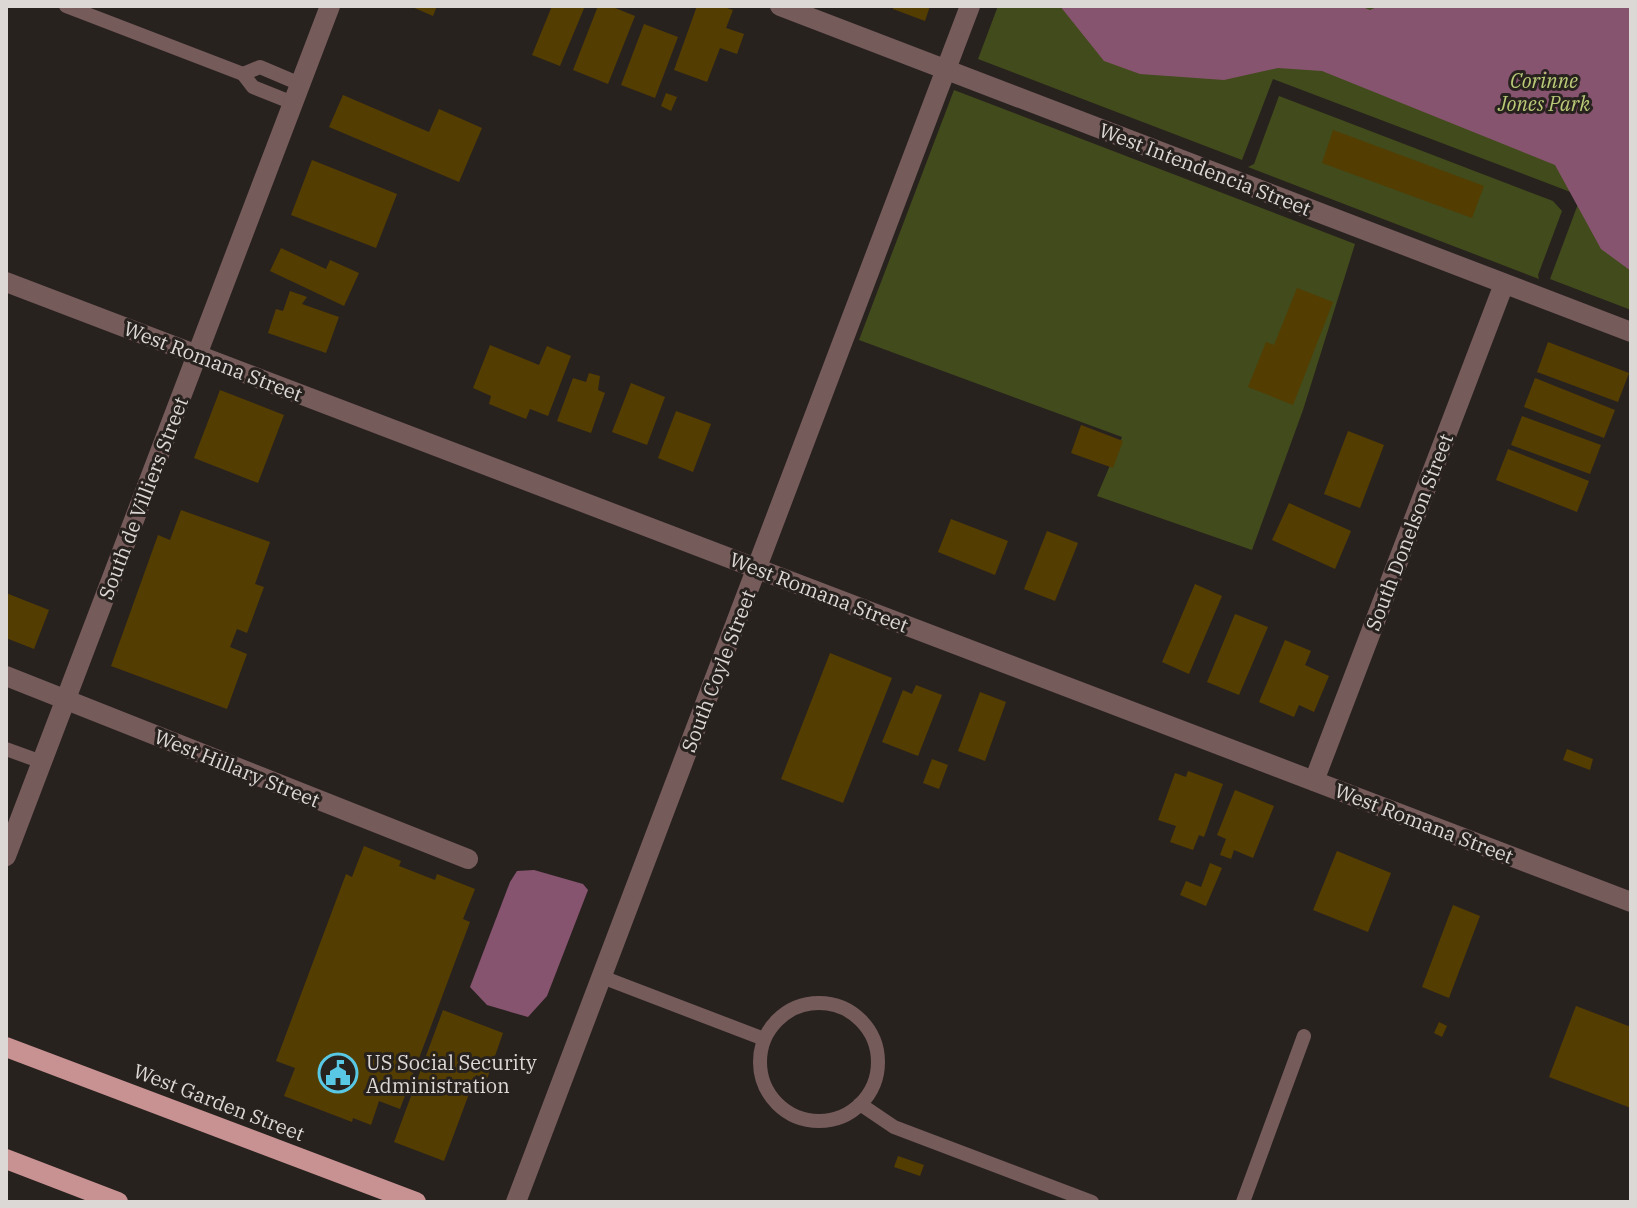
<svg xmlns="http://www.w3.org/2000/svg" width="1637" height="1208" font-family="'IBM Plex Serif',serif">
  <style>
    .green { fill: #424b1b }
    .water { fill: #875470 }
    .building { fill: #543d00 }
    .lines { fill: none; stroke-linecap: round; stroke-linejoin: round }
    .service { stroke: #765b5b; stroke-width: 14 }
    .minor { stroke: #765b5b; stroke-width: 20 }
    .primary { stroke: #c99292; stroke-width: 20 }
    .labels { text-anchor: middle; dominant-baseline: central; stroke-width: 6; stroke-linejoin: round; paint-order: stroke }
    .park-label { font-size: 20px; font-style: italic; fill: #bacb78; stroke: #28221f }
    .street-label { font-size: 20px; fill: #dcd8d6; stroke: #28221f }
    .poi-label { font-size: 20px; fill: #dcd8d6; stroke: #28221f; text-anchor: start }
  </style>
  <rect width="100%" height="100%" fill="#28221f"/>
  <!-- green -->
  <g class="green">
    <polygon points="998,6 1631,6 1631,310 1550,279 1581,196 1273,79 1242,160 978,59"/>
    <polygon points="954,90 1355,244 1303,410 1252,550 1097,496 1122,437 859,340"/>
    <polygon points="1279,96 1553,201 1562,211 1538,275 1539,279 1248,167 1254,164"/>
  </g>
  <!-- water -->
  <g class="water">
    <polygon points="1060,6 1360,6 1370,10 1379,6 1631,6 1631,271 1601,249 1555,165 1322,71 1278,68 1224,80 1140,74 1104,61"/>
    <polygon points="534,870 583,884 588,890 547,996 528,1017 487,1005 470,987 510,882 517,871"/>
  </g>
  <!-- building -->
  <g class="building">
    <polygon points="410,6 437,6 433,16"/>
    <polygon points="552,6 585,6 560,66 532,55"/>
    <polygon points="598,6 610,6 635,16 608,84 573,70"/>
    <polygon points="697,6 721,6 733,10 726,28 744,34 737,54 720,48 707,82 674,70"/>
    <polygon points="894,6 930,6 925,21 893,9"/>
    <polygon points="644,24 678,37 655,98 621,85"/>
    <polygon points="666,93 677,97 671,111 661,106"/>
    <polygon points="343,95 429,132 439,109 482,128 459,182 329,127"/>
    <polygon points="1333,130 1484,186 1472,218 1322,163"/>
    <polygon points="312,160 397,194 376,248 291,215"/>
    <polygon points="281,248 326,269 330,260 359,273 344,306 270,271"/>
    <polygon points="1297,288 1333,302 1293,405 1248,387 1266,342 1274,345"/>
    <polygon points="290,291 307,297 302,304 339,317 326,353 268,333 276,309 283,311"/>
    <polygon points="1548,342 1629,373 1618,402 1537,372"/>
    <polygon points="490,345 539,365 547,346 571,356 548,416 530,409 526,419 489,404 491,396 473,388"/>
    <polygon points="589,373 600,376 598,390 605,393 591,433 557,421 573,378 586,382"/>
    <polygon points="1535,378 1615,410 1604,438 1524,407"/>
    <polygon points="631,383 665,397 647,445 612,432"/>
    <polygon points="220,390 284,415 258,483 194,458"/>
    <polygon points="676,411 711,424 693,472 658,458"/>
    <polygon points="1522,416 1601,445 1590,474 1511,445"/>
    <polygon points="1081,425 1123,441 1113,468 1071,453"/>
    <polygon points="1348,431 1384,445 1360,508 1324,494"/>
    <polygon points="1508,449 1589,481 1577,512 1496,480"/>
    <polygon points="1289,503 1351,531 1335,569 1272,540"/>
    <polygon points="181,510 270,542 255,584 264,587 247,633 237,629 230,647 247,654 227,709 111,666 158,535 170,540"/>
    <polygon points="951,519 1008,541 995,575 938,552"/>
    <polygon points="1047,531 1078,543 1055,601 1024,589"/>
    <polygon points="1195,584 1222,596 1189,674 1162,662"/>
    <polygon points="6,593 49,610 34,649 6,638"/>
    <polygon points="1235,614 1268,627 1239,695 1207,682"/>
    <polygon points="1285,640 1311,651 1305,665 1329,676 1314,712 1299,705 1294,717 1259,702"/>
    <polygon points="830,653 892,678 843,803 781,779"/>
    <polygon points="916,685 942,695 918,756 882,742 903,690 912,694"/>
    <polygon points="980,692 1006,702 985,761 958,751"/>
    <polygon points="1567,749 1593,759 1590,770 1563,760"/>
    <polygon points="932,759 948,765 939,789 923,783"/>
    <polygon points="1188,771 1223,784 1204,837 1199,835 1193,850 1170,842 1176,826 1158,820 1175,773 1186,777"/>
    <polygon points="1235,790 1274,806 1253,858 1234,850 1231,859 1220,855 1226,839 1217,835"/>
    <polygon points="364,846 401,861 399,866 435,880 437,874 475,889 463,919 470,922 400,1109 379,1101 371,1125 353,1118 352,1122 284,1096 295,1068 276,1061 346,874 352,877"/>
    <polygon points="1337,851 1391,873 1368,932 1313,910"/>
    <polygon points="1210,863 1222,868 1206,906 1180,895 1186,881 1201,887"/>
    <polygon points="1453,905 1480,916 1449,998 1422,987"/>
    <polygon points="1576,1006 1631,1027 1631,1108 1549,1077"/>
    <polygon points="443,1010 503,1033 487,1079 476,1075 444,1161 394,1142"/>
    <polygon points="1439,1022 1447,1026 1442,1037 1434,1033"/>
    <polygon points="898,1156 924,1165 920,1176 894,1167"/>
  </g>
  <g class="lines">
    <!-- service -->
    <g class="service">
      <polyline points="66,6 243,74"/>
      <polyline points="293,103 253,87 243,74 260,67 300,84"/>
      <polyline points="6,749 42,762"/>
      <polyline points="602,977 764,1039"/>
      <circle cx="819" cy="1062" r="59"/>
      <polyline points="860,1104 894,1127 1092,1202"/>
      <polyline points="1243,1202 1304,1036"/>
    </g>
    <!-- minor -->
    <g class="minor">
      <polyline points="780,6 1631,332"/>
      <polyline points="6,282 1631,902"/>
      <polyline points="6,676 468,859"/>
      <polyline points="1314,781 1504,284"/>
      <polyline points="6,856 330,6"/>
      <polyline points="516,1202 970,6"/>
    </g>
    <!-- primary -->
    <g class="primary">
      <polyline points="6,1047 416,1202"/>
      <polyline points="6,1159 118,1202"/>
    </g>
  </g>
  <!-- icons -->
  <defs>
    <g id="civic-ring" transform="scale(2)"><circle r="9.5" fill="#28221f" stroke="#59c8e5" stroke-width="1.5"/><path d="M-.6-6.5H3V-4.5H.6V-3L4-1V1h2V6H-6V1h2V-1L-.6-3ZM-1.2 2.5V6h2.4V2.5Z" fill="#59c8e5"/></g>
  </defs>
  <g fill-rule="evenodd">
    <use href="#civic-ring" x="338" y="1073"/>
  </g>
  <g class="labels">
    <!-- park labels -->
    <g class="park-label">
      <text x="1544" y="80">Corinne<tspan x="1544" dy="23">Jones Park</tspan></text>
    </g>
    <!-- street labels -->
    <g class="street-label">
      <text transform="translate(1205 169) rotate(21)">West Intendencia Street</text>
      <text transform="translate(213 361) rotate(21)">West Romana Street</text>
      <text transform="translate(143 498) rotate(-69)">South de Villiers Street</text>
      <text transform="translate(1409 532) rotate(-69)">South Donelson Street</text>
      <text transform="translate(819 592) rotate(21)">West Romana Street</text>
      <text transform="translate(718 671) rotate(-69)">South Coyle Street</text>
      <text transform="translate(237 768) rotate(22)">West Hillary Street</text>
      <text transform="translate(1424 823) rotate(21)">West Romana Street</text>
      <text transform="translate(219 1102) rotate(21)">West Garden Street</text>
    </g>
    <!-- poi labels -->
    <g class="poi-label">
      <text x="366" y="1062">US Social Security<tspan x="366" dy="23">Administration</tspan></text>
    </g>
  </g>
  <!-- border -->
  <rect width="1637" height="1208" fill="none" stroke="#dcd8d6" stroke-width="16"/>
</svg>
